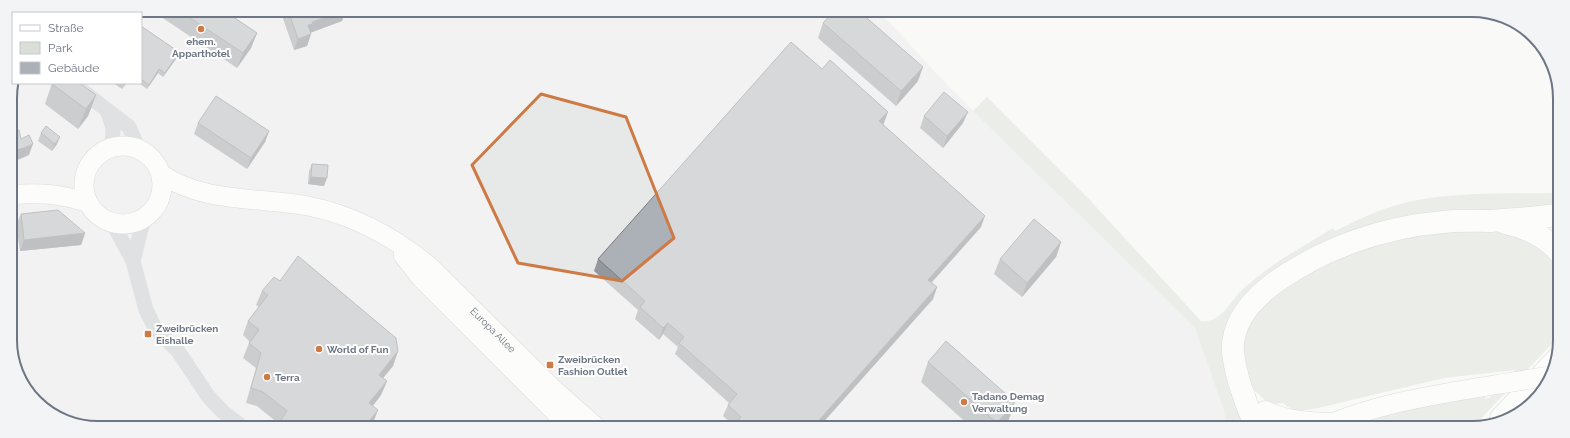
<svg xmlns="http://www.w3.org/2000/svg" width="1570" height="438" font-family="Raleway,sans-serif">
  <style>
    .built { fill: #e7e8e8 }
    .green { fill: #d9ded7 }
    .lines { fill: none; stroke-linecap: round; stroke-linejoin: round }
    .major-casing { stroke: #b6b8bd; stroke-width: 20 }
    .highway-casing { stroke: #b6b8bc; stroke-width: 23 }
    .minor { stroke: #c2c4c8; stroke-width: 15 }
    .major { stroke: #fff; stroke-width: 19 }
    .highway { stroke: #fff; stroke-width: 22 }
    .major-bridge-casing { stroke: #b6b8bd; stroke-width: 20; stroke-linecap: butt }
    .major-bridge { stroke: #fff; stroke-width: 19 }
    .wall { fill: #94979d }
    .shaded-wall { fill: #787b80 }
    .building { fill: #acb0b7; stroke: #787b80 }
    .marked { fill: none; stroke: #cd7a44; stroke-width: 3; stroke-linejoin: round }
    .poi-dot { fill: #cd7a44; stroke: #fff; stroke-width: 1.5 }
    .labels { text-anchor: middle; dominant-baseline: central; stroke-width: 4; stroke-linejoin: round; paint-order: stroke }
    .poi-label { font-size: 10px; font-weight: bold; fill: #6d7684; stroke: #fff; text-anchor: start }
    .street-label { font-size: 10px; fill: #6d7684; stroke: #fff }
    .rim { fill: none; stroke: #6d7684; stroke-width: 2 }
  </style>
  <rect width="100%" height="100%" fill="#f9f9f8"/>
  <!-- built -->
  <polygon class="built" points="98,10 880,12 950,88 1195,328 1224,411 1226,427 75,425 36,402 12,357 10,92 13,82 13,83 141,83 141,13 83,13"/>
  <!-- green -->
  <g class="green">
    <path d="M987,97L1087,197L1201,321C1221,324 1231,300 1243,289C1270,264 1302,247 1333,228L1335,231C1361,218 1388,205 1418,200C1463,192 1511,194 1558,193V210L1411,218L1240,305L1247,420L1239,424L1240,427H1226L1224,411L1195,328L973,111Z"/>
    <path d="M1426,230H1512L1558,259L1557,336L1550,346L1472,428H1344L1404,409L1485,393V399L1489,398L1516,370L1444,378L1318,408C1303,410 1295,414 1283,403L1269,404L1255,391L1245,371L1242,341L1245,327L1264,301L1323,261Z"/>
  </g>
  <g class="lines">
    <!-- major casing -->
    <g class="major-casing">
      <g id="major">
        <circle cx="123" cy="185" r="39"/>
        <path id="s1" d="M161,174C203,203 259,197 308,206C353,215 394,237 429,266L550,386L595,426"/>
        <path d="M11,195C40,192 58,194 87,202"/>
        <polyline points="403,255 421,278 569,426"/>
        <path d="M1321,428C1375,403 1441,394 1500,384"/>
      </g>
    </g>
    <!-- highway casing -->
    <g class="highway-casing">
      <g id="highway">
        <path d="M1505,223C1525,227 1544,236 1558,251"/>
        <path d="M1265,412C1286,422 1306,423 1329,424"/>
        <polyline points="1501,418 1557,359"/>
        <path d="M1256,427C1247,407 1231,365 1233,343C1236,316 1256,296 1277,281C1326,247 1384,227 1443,222C1459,220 1475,221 1491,221C1514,219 1536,218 1558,215"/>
      </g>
    </g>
    <!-- minor -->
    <g class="minor">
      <polyline points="72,83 129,127 138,148"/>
      <polyline points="107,110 113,128 112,147"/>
      <polyline points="112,222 133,261 146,310 155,328 178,351 208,396 223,412 240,425"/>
      <polyline points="133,261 144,218"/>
    </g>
    <!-- major -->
    <use href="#major" class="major"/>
    <!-- highway -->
    <use href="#highway" class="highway"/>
    <!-- major-bridge casing -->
    <g class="major-bridge-casing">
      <polyline id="major-bridge" points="1500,384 1549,376"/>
    </g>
    <!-- major-bridge -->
    <use href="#major-bridge" class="major-bridge"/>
  </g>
  <!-- wall -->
  <g class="wall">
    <polygon points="96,10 94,13 83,13"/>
    <polygon points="151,10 223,10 257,33 251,48 237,68"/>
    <polygon points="280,10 346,11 342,21 311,32 311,34 307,46 294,50"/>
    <polygon points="823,23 918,81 896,106 818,38"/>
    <polygon points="141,26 179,52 178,56 163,77 158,73 147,89 139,83 141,83"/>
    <polygon points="822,69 884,123 883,124 981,227 931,283 937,287 933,299 819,427 734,426 723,416 728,405 729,403 675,354 678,347 663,334 659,340 635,319 638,310 594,271 598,259"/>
    <polygon points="52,83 96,95 88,116 78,129 45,104"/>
    <polygon points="113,83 127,83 122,89"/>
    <polygon points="924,116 963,123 943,148 920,128"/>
    <polygon points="198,123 269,131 265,142 247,169 194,134"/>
    <polygon points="41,133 57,144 52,151 38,141"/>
    <polygon points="312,164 324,186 308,184 309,171"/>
    <polygon points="21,214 85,233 81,245 20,251 16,225"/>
    <polygon points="1061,242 1056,257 1022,297 994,274 1000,259"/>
    <polygon points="262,291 398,351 393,366 383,378 387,381 381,395 373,406 372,425 372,426 279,425 279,424 257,406 246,403 256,368 243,358 249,343 250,342 243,335 248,321 259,307 256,305"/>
    <polygon points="928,362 1008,422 1004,427 971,427 921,382"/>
  </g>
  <!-- shaded-wall -->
  <g class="shaded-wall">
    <polygon points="96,10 94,13 91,13 92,11"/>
    <polygon points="343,11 346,11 342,21 310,33 311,34 307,46 294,50 298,39 308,25 312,22"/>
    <polygon points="257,33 251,48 237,68 243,53"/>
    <polygon points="179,52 178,56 163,77 165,73"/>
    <polygon points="923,67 918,81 896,106 901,91"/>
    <polygon points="159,69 158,73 147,89 149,85"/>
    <polygon points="96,95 88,116 78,129 86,109"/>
    <polygon points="888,112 884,123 875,133 879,121"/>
    <polygon points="968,112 963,123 943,148 947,136"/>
    <polygon points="269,131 265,142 247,169 251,158"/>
    <polygon points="60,137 57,144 52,151 55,144"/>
    <polygon points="33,144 29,155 20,159 11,162 11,151"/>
    <polygon points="311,177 327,178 324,186 308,184"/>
    <polygon points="985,216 981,227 924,291 928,280"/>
    <polygon points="85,233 81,245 20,251 24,240"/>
    <polygon points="1061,242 1056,257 1022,297 1027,283"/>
    <polygon points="937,287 933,299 819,427 813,427"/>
    <polygon points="668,323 663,334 659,340 663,328"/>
    <polygon points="398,351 393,366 374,389 379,375"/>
    <polygon points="387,381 381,395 363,418 369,403"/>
    <polygon points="1015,402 1008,422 1004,427 996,427 997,423"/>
    <polygon points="378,410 372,426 365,426"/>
  </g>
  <!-- building -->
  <g class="building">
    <polygon points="178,10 223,10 257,33 243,53"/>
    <polygon points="288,10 343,11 312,22 313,24 308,25 311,34 298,39"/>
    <polygon points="833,12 860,12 923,67 901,91 823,23"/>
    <polygon points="141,26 179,52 165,73 159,69 149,85 141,79"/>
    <polygon points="791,42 822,69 830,60 888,112 879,121 985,216 928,280 937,287 813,427 739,426 736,423 741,417 728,405 737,394 679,343 684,337 668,323 663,328 640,307 645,301 598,259"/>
    <polygon points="52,83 79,83 96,95 86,109 52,84"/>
    <polygon points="120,83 125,83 124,85"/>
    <polygon points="944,92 968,112 947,136 924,116"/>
    <polygon points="216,96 269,131 251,158 198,123"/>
    <polygon points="46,126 60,137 55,144 41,133"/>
    <polygon points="19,130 21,139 29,135 33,144 24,148 11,151 10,132"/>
    <polygon points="312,164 328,165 327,178 311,177"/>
    <polygon points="58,210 85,233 24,240 21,214"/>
    <polygon points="1034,219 1061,242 1027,283 1000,259"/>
    <polygon points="298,256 396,338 398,351 379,375 387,381 369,403 378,410 365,426 287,425 281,420 287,411 263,392 251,388 261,353 249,343 259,330 248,321 268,295 262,291 274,277 280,281"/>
    <polygon points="946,341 1015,402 997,423 928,362"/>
  </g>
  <!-- marked area -->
  <path d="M0 0H1570V438H0ZM541,94L626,117L674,238L622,281L518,263L472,165Z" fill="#f9f9f8" fill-opacity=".55" fill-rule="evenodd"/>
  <path class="marked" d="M541,94L626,117L674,238L622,281L518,263L472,165Z"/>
  <!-- markers -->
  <g class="poi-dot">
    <circle cx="201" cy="29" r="4"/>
    <rect x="144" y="330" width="8" height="8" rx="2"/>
    <circle cx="319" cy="349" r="4"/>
    <rect x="546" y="361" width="8" height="8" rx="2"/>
    <circle cx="267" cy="377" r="4"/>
    <circle cx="964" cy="402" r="4"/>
  </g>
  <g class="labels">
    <!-- poi labels -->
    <g class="poi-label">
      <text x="201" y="41" text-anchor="middle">ehem.<tspan x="201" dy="12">Apparthotel</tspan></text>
      <text x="156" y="328">Zweibrücken<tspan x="156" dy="12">Eishalle</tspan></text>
      <text x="327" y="349">World of Fun</text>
      <text x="558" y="359">Zweibrücken<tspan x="558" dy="12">Fashion Outlet</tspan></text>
      <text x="275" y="377">Terra</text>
      <text x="972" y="396">Tadano Demag<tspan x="972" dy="12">Verwaltung</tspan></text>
    </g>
    <!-- street labels -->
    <g class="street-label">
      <text stroke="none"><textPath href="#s1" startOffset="379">Europa Allee</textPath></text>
    </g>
  </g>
  <!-- crop -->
  <path d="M0 0H1570V438H0ZM98 17H1472A81 81 0 0 1 1553 98V340A81 81 0 0 1 1472 421H98A81 81 0 0 1 17 340V98A81 81 0 0 1 98 17Z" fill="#f3f4f5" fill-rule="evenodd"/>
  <path class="rim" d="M98 17H1472A81 81 0 0 1 1553 98V340A81 81 0 0 1 1472 421H98A81 81 0 0 1 17 340V98A81 81 0 0 1 98 17Z"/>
  <!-- legend -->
  <rect x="12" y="12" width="130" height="72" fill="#ffffff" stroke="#c5c8ce"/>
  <rect x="20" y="25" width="20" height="6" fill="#ffffff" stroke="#c5c8ce"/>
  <text x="48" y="32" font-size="12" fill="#6d7684">Straße</text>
  <rect x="20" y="42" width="20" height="12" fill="#d9ded7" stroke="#c5c8ce"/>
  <text x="48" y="52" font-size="12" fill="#6d7684">Park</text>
  <rect x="20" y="62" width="20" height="12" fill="#acb0b7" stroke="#c5c8ce"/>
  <text x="48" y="72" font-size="12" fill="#6d7684">Gebäude</text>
</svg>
